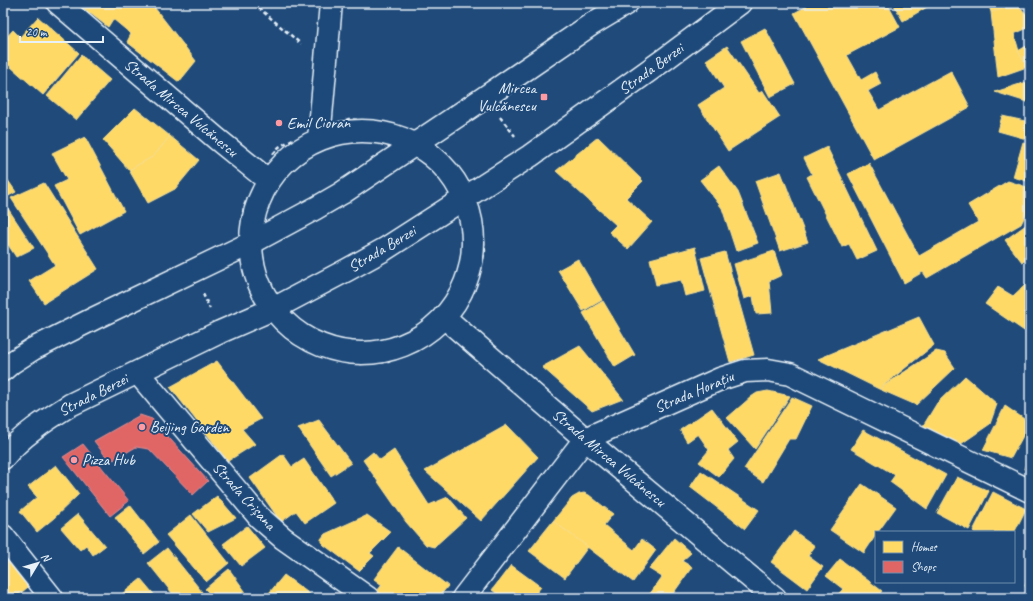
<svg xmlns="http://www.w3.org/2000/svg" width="1033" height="601" font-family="Caveat,sans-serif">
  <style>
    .homes { fill: #ffd966; stroke: #f8e092 }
    .shops { fill: #e06666; stroke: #e29092 }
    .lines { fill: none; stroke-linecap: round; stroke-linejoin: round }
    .street-casing { stroke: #e8f1f8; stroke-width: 25 }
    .secondary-casing { stroke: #e8f1f8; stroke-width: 25 }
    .primary-casing { stroke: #e8f1f8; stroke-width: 25 }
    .path { stroke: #e8f1f8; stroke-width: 2.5; stroke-dasharray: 4 3; stroke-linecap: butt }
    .street { stroke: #1f4a7a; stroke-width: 22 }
    .secondary { stroke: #1f4a7a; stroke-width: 22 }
    .primary { stroke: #1f4a7a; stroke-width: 22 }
    .poi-dot { fill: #ff9aa2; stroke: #1f4a7a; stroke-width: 1.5 }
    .labels { text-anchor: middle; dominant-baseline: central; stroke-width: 4; stroke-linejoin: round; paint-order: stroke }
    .street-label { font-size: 16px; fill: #e8f1f8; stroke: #1f4a7a }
    .poi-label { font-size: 16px; fill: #e8f1f8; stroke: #1f4a7a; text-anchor: start }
  </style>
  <rect width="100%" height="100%" fill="#1f4a7a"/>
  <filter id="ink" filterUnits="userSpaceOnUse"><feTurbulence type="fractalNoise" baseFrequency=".025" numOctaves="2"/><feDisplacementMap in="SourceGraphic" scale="8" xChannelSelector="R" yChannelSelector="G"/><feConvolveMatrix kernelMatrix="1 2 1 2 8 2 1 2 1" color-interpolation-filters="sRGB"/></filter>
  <g filter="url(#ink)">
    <!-- homes -->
    <g class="homes">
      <polygon points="77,3 151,3 196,61 179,82 127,42 131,34 113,19 108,27"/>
      <polygon points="813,3 887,3 900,27 847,55 861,80 875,72 881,84 868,91 879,110 951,71 970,107 874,160 794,13"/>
      <polygon points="893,3 934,3 903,21"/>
      <polygon points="988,3 1017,3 1019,6 991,12"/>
      <polygon points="1019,6 1030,18 1030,27 1014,34 1019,51 1018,51 1027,67 998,77 991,12"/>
      <polygon points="38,17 79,53 43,95 3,60 3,41 13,30 20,37"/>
      <polygon points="765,28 795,84 770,97 741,41"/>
      <polygon points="1030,44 1030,65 1027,67 1018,51"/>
      <polygon points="727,46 759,93 763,91 780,117 728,151 698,105 724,88 706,60"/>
      <polygon points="81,55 110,80 76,120 47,96"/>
      <polygon points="1023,83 1030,85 1030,103 995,92"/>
      <polygon points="135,108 170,136 154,156 129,170 103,140"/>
      <polygon points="1002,116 1030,122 1030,140 998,131"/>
      <polygon points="170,136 199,160 175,189 148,203 129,170 154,156"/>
      <polygon points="85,137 124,211 80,235 54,186 67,180 52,153"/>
      <polygon points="598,137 643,181 626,198 652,222 628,249 609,232 616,225 556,171"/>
      <polygon points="1023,142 1030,144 1030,182 1013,177"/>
      <polygon points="827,147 877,251 857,260 849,244 842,247 807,177 812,174 804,158"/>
      <polygon points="869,163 919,256 978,222 968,205 1008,181 1030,188 1030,206 1021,224 927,278 923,272 904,283 848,174"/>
      <polygon points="719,166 738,192 758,243 736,251 722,208 700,180"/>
      <polygon points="781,172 808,242 780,251 755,181"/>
      <polygon points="3,173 16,192 3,199"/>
      <polygon points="44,183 98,269 44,303 29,281 55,265 11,198"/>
      <polygon points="3,201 34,248 16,257 3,237"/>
      <polygon points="1030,222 1030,259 1022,262 1005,240"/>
      <polygon points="695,247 705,291 685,296 681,280 656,285 650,259"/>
      <polygon points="774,251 782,275 769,281 772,313 756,314 753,296 744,299 734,264"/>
      <polygon points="725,252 754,355 730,362 701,258"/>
      <polygon points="578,259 602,300 583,311 558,270"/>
      <polygon points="1029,281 1030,282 1030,335 985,304 998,287 1013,296"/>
      <polygon points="603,301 635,355 615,367 583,313"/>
      <polygon points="919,317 934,345 879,389 818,359"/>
      <polygon points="580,346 623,399 592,411 542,367"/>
      <polygon points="936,351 945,353 955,368 916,405 879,389"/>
      <polygon points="217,361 261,419 242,429 255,444 228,461 170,387"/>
      <polygon points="965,376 997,404 990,424 961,444 923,426 937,403"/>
      <polygon points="768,391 790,396 755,449 727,418 751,397 757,393"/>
      <polygon points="792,397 812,406 796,439 789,439 763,482 744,469"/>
      <polygon points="1005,406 1030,423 1011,458 983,450"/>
      <polygon points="712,408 738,442 728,450 734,459 719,477 699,462 709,450 698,434 687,442 680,430"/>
      <polygon points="319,420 351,463 331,476 298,428"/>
      <polygon points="507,425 538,457 481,521 425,471"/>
      <polygon points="863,430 946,475 927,509 890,482 895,475 851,449"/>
      <polygon points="394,450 429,505 448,497 466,518 434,547 426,545 406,522 363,460 373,452 380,460"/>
      <polygon points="1030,450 1030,471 1024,469"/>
      <polygon points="283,454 292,467 304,459 334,503 305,523 296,511 281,522 250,478"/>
      <polygon points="56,465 79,494 54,518 37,532 20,511 37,497 28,487"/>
      <polygon points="701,471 759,510 745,529 690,487"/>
      <polygon points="957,477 989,491 969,530 937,513"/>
      <polygon points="862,484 896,507 878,532 876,532 876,535 864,553 830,530"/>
      <polygon points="993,492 1026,509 1014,533 1014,532 974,532 973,531"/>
      <polygon points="584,493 589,495 613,514 604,525 634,550 642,539 656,550 633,582 553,521 572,498 579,494"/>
      <polygon points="217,496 236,518 208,532 193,514"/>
      <polygon points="130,505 159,542 144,554 115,517"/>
      <polygon points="78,514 105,546 93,555 86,545 80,550 61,528"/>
      <polygon points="191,515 229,563 206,582 166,535"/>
      <polygon points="367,515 391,532 370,553 374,556 359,571 324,545 321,542 321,539 325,534"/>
      <polygon points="553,521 588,547 565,578 529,551"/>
      <polygon points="247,526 265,548 241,566 223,544"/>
      <polygon points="794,531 815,546 808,556 823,567 807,589 771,562"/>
      <polygon points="674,538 691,553 682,561 692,567 670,598 647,598 662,577 649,569"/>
      <polygon points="398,547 448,586 438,598 384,598 376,592 382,585 374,579"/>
      <polygon points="167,548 202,592 195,598 176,598 148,563"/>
      <polygon points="3,555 28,587 15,598 3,598"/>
      <polygon points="840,559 882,591 876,598 835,598 843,589 826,576"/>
      <polygon points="511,565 541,587 532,598 503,598 492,590"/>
      <polygon points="229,569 245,591 235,598 205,598 210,594 205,589"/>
      <polygon points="284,575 311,595 308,598 265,598"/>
      <polygon points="1030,575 1030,598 1026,598 1029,589 1025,586"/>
      <polygon points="141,579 157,598 117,598"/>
    </g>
    <!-- shops -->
    <g class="shops">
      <polygon points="140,415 152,419 208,481 193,495 149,449 136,447 110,462 94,441"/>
      <polygon points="83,444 129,501 110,516 63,457"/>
    </g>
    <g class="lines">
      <!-- street casing -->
      <g class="street-casing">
        <g id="street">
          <polyline points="138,373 259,517 283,538 368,598"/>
          <polyline points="3,536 52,598"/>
          <polyline points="463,598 585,439 720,379 745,371 768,370 790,374 1030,491"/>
        </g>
      </g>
      <!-- secondary casing -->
      <g class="secondary-casing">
        <g id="secondary">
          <polyline points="58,3 217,139 269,181"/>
          <circle cx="362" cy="242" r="111"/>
          <polyline points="319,139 331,3"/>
          <polyline points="444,317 585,439 775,598"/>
        </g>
      </g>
      <!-- primary casing -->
      <g class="primary-casing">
        <g id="primary">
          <polyline points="3,370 11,363 33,349 95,318 251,243 316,208 342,193 484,98 592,24 627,3"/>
          <path d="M3,458C21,436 46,420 70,405L220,332L273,309L347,270L385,249L530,156L665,59L740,3"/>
        </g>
      </g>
      <!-- path -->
      <g class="path">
        <polyline points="253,3 301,44"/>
        <polyline points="500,117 515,136"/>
        <polyline points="346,120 349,119 386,123 397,126"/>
        <polyline points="273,154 279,147 293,139"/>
        <polyline points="242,219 244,206 248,197"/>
        <polyline points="203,294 210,309"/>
        <polyline points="466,304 474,292 485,251 481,217"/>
        <polyline points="283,333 288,337 325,358 358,364 388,362 425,346 433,340"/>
      </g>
      <!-- street -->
      <use href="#street" class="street"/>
      <!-- secondary -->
      <use href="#secondary" class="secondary"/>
      <!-- primary -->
      <use href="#primary" class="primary"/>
    </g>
  </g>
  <!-- markers -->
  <g class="poi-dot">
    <rect x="540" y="93" width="8" height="8" rx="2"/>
    <circle cx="279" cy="123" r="4"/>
    <circle cx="142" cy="427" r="4"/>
    <circle cx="74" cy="460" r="4"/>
  </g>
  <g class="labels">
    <!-- street labels -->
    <g class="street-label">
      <text transform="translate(651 69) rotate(-36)">Strada Berzei</text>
      <text transform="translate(181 108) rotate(40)">Strada Mircea Vulcănescu</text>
      <text transform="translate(382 249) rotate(-31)">Strada Berzei</text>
      <text transform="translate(694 392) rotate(-23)">Strada Horațiu</text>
      <text transform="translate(93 395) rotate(-27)">Strada Berzei</text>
      <text transform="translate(609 458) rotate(40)">Strada Mircea Vulcănescu</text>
      <text transform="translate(244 496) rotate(48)">Strada Crișana</text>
    </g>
    <!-- poi labels -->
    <g class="poi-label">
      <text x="536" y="88" text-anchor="end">Mircea<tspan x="536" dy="18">Vulcănescu</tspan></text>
      <text x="287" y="123">Emil Cioran</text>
      <text x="150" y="427">Beijing Garden</text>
      <text x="82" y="460">Pizza Hub</text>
    </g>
  </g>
  <!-- margin -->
  <rect width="1033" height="601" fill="none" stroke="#1f4a7a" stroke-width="16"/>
  <rect x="8" y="8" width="1017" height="585" fill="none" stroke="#e8f1f8" stroke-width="1.5" filter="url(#ink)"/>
  <!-- legend -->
  <rect x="875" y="531" width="140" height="52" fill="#1f4a7a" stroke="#6f8dac"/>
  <rect x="883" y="541" width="20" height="12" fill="#ffd966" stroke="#6f8dac"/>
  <text x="911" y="551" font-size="12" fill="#e8f1f8">Homes</text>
  <rect x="883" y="561" width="20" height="12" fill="#e06666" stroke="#6f8dac"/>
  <text x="911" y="571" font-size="12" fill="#e8f1f8">Shops</text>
  <!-- north arrow -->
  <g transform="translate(38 563) rotate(52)" stroke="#1f4a7a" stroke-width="3" paint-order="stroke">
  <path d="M0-3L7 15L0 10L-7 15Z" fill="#e8f1f8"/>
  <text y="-6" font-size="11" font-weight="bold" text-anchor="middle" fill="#e8f1f8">N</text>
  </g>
  <!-- scale -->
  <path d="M20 36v6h83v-6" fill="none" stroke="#e8f1f8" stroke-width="2"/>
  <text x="26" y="36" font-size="12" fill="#e8f1f8" stroke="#1f4a7a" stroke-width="3" paint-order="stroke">20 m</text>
</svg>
